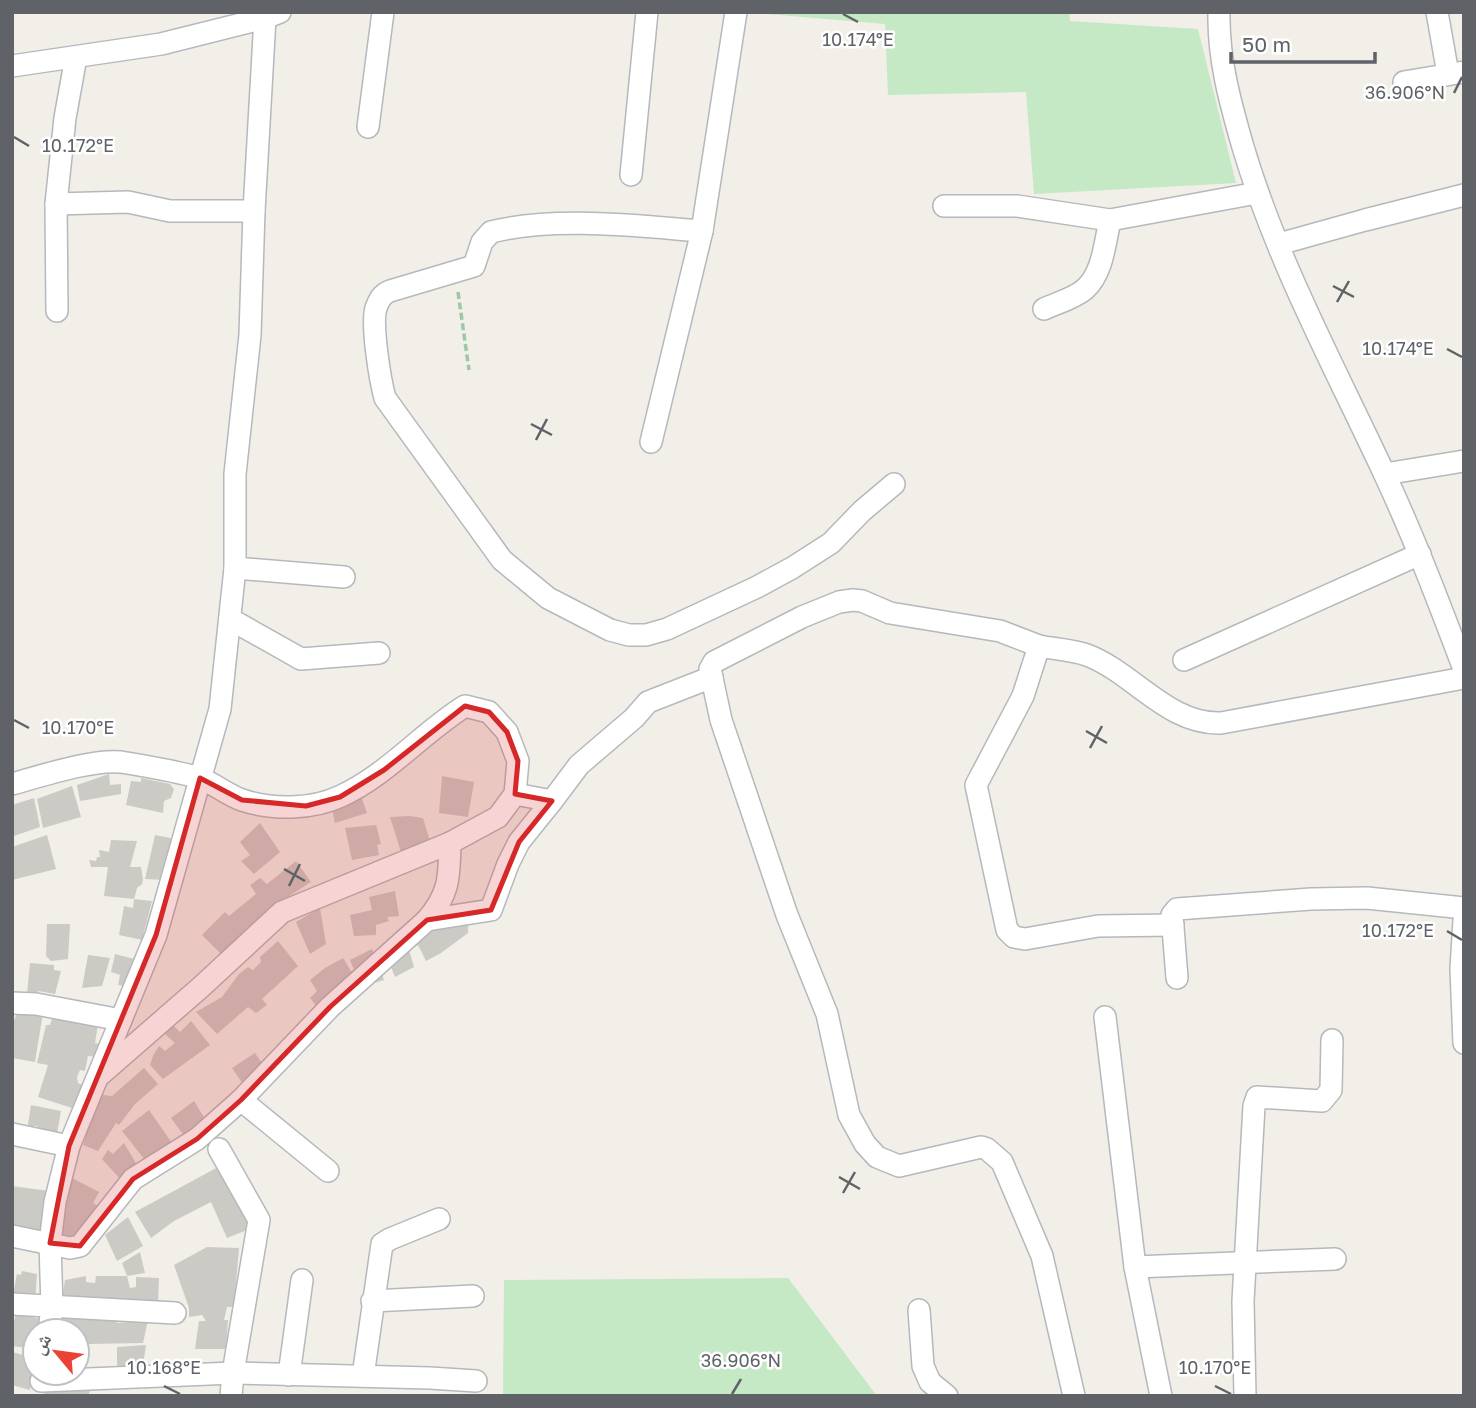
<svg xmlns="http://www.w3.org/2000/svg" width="1476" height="1408" font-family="'Golos Text','Noto Naskh Arabic',sans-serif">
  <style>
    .green { fill: #c5e8c5 }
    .building { fill: #cccac5 }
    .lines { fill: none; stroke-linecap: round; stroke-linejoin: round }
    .minor-casing { stroke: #b5b8bc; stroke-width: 24 }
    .path { stroke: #9cc7a9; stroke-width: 3.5; stroke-dasharray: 7 3.5; stroke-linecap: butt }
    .minor { stroke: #fff; stroke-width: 21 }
    .marked { fill: #d62828; fill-opacity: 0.2; stroke: #d62828; stroke-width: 5; stroke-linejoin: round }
    .ticks { fill: none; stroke: #5f6368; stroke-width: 2.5 }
    .ticks-label { font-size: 18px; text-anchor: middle; fill: #5f6368; stroke: #fff; stroke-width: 5; stroke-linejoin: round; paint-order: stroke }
  </style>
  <rect width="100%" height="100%" fill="#f1efe8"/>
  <!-- green -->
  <g class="green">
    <polygon points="744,12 1069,12 1070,21 1198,29 1236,183 1034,194 1026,92 888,95 885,24"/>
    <polygon points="788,1278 877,1396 503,1396 504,1280"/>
  </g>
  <!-- building -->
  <g class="building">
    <polygon points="109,774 110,785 121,784 121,794 80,801 77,785"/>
    <polygon points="442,776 474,782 468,817 439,813"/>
    <polygon points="141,778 170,784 174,789 171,798 164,801 163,813 126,805 131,781 141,782"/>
    <polygon points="72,786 81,817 43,828 37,799"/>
    <polygon points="360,793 367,813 335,823 331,804"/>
    <polygon points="34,798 40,827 14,836 12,805"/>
    <polygon points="410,816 423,818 429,838 438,843 401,852 390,817"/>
    <polygon points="260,823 280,852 254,874 241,861 250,855 240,842"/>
    <polygon points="376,825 381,844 377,845 379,855 352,860 345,828"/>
    <polygon points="47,835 56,869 12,880 12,847"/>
    <polygon points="155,835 175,839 166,880 145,879"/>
    <polygon points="111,840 137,841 130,867 141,867 143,879 142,884 137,888 134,899 104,896 108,867 91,867 89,860 96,861 97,857 100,857 99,850 109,852"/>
    <polygon points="296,861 311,882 283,900 224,957 202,935 225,912 229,916 256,894 250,885 260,878 267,884"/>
    <polygon points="395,891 399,916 387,917 389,921 376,925 376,935 354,936 350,915 372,910 369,897"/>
    <polygon points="134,899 152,901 142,940 119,935 124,906 133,908"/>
    <polygon points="469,901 468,933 441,953 426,961 418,945 409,950 414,967 395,977 383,947 446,921"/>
    <polygon points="320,908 326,944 310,954 296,922"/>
    <polygon points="47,924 70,924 68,959 51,961 46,956"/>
    <polygon points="278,941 298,966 262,999 267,1005 256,1013 248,1007 217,1034 196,1012 222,997 239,974 248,967 253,970 261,962 260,957"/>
    <polygon points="372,949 384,980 361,987 321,1012 310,998 317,991 310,980 325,968 343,958 361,987 350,960"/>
    <polygon points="115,954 142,961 131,987 118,985 120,975 111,972"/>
    <polygon points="88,955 110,958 102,986 82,988"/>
    <polygon points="30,963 54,965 54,970 61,971 55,994 38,991 38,996 27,994"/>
    <polygon points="18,1011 43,1013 35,1062 12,1058 12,1025"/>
    <polygon points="54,1012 99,1018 95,1043 100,1044 97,1057 88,1056 85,1071 80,1070 77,1077 78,1083 86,1086 78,1110 38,1097 48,1065 37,1063 46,1025 50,1025"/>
    <polygon points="191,1021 210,1045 163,1079 150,1065 153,1056 159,1046 165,1051 175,1043 164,1033 173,1025 180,1032"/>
    <polygon points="255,1053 270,1075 245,1087 232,1068"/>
    <polygon points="144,1068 158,1084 135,1104 119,1125 116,1123 98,1151 83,1145 94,1111 103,1095 112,1096"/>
    <polygon points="194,1101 212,1130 185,1137 171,1118"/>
    <polygon points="31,1105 61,1111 57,1134 38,1131 37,1126 32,1126 30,1129 28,1124"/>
    <polygon points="149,1110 172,1143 145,1160 122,1131"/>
    <polygon points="124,1143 140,1170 125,1184 102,1159 108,1150 113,1154"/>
    <polygon points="220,1166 252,1228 227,1238 211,1202 174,1221 151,1238 135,1212"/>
    <polygon points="72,1178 99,1192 93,1203 110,1212 84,1235 59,1236"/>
    <polygon points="12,1186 49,1191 46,1201 44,1201 42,1211 45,1211 39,1233 12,1229"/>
    <polygon points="128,1217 143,1246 117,1261 105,1235"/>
    <polygon points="207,1247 239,1248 234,1307 227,1307 224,1320 228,1320 226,1349 195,1349 199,1321 206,1321 202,1315 189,1317 189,1308 174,1265"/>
    <polygon points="140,1252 145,1273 127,1276 122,1263"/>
    <polygon points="22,1271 37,1274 35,1301 12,1299 17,1274 21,1275"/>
    <polygon points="86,1276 86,1282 95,1283 96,1276 127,1276 130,1288 136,1287 136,1277 159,1278 158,1304 61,1305 65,1280"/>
    <polygon points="118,1313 117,1323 129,1322 129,1317 149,1315 143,1343 88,1344 85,1374 77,1373 77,1331 57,1331 59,1314"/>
    <polygon points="16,1314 41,1319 39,1331 35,1331 35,1349 12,1346 12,1329"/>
    <polygon points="146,1345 142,1372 117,1376 117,1347"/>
    <polygon points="12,1352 35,1358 30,1390 12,1385"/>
    <polygon points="46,1384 91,1388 88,1396 44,1396"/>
  </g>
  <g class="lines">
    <!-- minor casing -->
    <g class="minor-casing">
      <g id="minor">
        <path d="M1219,12C1218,59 1230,102 1243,147C1277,261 1334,366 1384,473C1414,537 1439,603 1464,669"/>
        <polyline points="1437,12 1448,74"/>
        <polyline points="12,66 161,44 265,18 280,12"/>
        <polyline points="1404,82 1464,72"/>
        <polyline points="368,127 383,12"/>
        <polyline points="631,175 647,12"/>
        <polyline points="56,204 128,202 170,211 254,211"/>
        <polyline points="944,206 1017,206 1110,220 1257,193"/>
        <path d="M702,231C637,226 554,216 491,232L482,242L474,266L390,291C382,294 379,300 376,308C371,324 380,380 385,398L502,560L548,598L610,630L629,635H646L667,629L757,587L792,568L831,543L862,511L894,484"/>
        <polyline points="1279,244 1365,220 1464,195"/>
        <path d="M1044,309C1057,303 1075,298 1085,289C1103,273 1105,242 1110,220"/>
        <polyline points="57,311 56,204 65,118 76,57"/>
        <polyline points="651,442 702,231 736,12"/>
        <polyline points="1385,474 1464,461"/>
        <polyline points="235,568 344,577"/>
        <polyline points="230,619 301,659 379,653"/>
        <polyline points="1039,646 1000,631 890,613 862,601 853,600 839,602 802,617 714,662 710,669 721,720 787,915 827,1014 849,1115 865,1144 877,1157 899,1166 981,1147 987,1149 1002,1162 1042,1256 1074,1396"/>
        <polyline points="1184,660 1420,554"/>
        <path d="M12,784C41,776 92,759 121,762C145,766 177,771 199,778C214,783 227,795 242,800C272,810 312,810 341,796C387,775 422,733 465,706L489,712L507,732L518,761L515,794L498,817L450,843L282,912L201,987L101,1074"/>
        <polyline points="515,794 552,801 579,765 634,718 648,702 712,677"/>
        <polyline points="427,920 491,910 508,864 519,842 552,801"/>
        <polyline points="1464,920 1461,969 1464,1043"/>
        <path d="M1173,925L1098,926L1025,939L1014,937L1007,930L976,785L1023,696L1039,646C1054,649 1072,650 1087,655C1134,673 1168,725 1221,723L1464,678"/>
        <polyline points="1177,978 1172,915 1177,909 1311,899 1367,898 1464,908"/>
        <polyline points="12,1003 36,1004 121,1020"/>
        <polyline points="1105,1017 1135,1267 1161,1396"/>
        <polyline points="241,1100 328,1171"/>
        <polyline points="12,1134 69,1146"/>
        <polyline points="219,1149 259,1220 233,1373 231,1396"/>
        <path d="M12,1236L70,1248L80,1246L133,1179L197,1139L241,1100L330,1007L427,920C450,893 449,877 450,843"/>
        <polyline points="1135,1267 1335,1259"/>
        <polyline points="372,1301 473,1296"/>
        <polyline points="12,1304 175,1313"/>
        <polyline points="919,1310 923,1366 930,1382 947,1396"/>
        <polyline points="49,1331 52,1307 50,1243 55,1202 69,1146 156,935 220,709 235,568 235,474 250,335 254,211 265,18"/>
        <polyline points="289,1375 302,1280"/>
        <polyline points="363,1376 382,1244 390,1239 439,1219"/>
        <polyline points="41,1381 233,1373 430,1378 476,1381"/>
        <polyline points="1245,1396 1243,1301 1254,1106 1257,1097 1322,1101 1331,1090 1332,1040"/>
      </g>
    </g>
    <!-- path -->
    <polyline class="path" points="458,292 469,370"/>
    <!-- minor -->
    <use href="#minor" class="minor"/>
  </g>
  <!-- marked area -->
  <path class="marked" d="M465,706L489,712L507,732L518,761L515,794L552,801L519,842L491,910L427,920L330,1007L241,1100L197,1139L133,1179L80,1246L50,1243L69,1146L156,935L200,778L242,800L306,806L340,797L384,770Z"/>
  <!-- ticks -->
  <path class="ticks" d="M843,14L858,22M1454,93L1462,77M14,137L29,146M1333,286L1354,297M1337,302L1349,281M1447,349L1462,357M531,424L552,435M536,440L547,419M14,720L29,728M1086,731L1107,743M1090,748L1102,726M284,869L305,881M289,886L300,864M1447,931L1462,940M839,1177L860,1189M843,1193L855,1172M164,1386L180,1394M1215,1386L1231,1394M732,1394L741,1379"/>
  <g class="ticks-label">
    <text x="858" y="46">10.174°E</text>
    <text x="1405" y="99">36.906°N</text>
    <text x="78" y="152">10.172°E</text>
    <text x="1398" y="355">10.174°E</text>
    <text x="78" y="734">10.170°E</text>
    <text x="1398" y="937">10.172°E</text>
    <text x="741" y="1367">36.906°N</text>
    <text x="164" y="1374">10.168°E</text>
    <text x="1215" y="1374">10.170°E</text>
  </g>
  <!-- border -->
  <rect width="1476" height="1408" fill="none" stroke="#5f6368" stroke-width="28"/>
  <!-- north arrow -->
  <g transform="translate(56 1352) rotate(299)"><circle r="33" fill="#ffffff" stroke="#bfc1c3" stroke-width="2"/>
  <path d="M0-5L12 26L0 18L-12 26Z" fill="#ea4335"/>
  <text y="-10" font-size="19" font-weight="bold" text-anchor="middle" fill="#5f6368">ش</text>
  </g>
  <!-- scale -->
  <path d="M1231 52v10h144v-10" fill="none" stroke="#5f6368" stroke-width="3.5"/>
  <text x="1242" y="52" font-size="21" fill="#5f6368" stroke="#ffffff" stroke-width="5" paint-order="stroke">50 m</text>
</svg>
